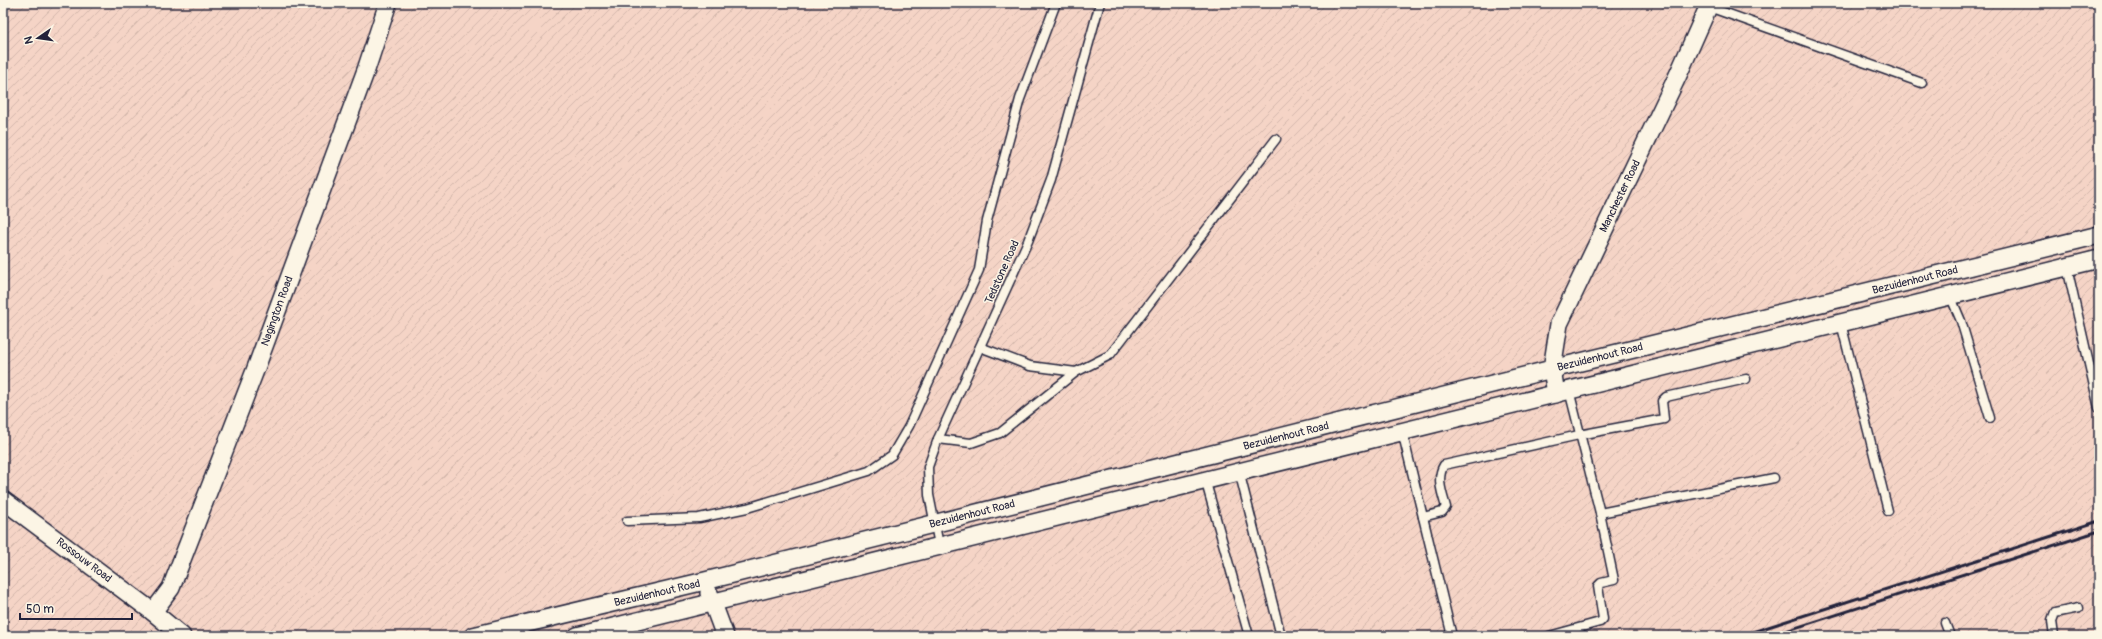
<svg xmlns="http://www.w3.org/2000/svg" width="2102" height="639" font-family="Pangolin,sans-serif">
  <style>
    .industrial { fill: url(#industrial-furrows) }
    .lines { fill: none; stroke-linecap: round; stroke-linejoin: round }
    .lane-casing { stroke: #22223b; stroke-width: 11 }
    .street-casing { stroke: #22223b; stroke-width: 20 }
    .lane { stroke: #fcf5e5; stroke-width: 8 }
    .street { stroke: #fcf5e5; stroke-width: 17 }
    .rail { stroke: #22223b; stroke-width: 3 }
    .labels { text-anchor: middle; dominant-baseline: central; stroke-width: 3; stroke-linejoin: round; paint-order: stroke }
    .street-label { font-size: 11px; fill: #22223b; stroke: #fcf5e5 }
  </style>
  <defs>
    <pattern id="industrial-furrows" width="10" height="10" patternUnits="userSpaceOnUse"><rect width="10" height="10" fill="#f5d4c6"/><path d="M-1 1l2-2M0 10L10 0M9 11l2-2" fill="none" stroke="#d2b6ab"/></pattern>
  </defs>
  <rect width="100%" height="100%" fill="#f8e2d3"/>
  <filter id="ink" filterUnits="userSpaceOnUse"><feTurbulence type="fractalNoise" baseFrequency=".025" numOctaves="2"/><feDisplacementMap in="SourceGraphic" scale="8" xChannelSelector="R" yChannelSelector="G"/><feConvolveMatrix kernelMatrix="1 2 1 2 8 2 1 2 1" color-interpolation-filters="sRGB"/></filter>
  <g filter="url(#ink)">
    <!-- industrial -->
    <rect class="industrial" x="3" y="3" width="2096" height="633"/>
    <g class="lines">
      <!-- lane casing -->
      <g class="lane-casing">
        <g id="lane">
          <polyline points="1709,7 1922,83"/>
          <polyline points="2067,267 2099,408"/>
          <polyline points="1950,295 1961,321 1990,418"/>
          <polyline points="1841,323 1888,511"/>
          <polyline points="980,347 1030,366 1076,372 1110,355 1276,139"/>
          <polyline points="1402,431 1452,636"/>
          <polyline points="938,439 971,443 1000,433 1076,372"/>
          <polyline points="1239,471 1281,636"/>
          <polyline points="1205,479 1249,636"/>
          <polyline points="1600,513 1774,478"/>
          <path d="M1423,517L1442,512L1446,507C1442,493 1436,478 1444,465L1579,435L1664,419L1662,401L1666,397L1746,379"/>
          <polyline points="627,521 699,518 747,508 869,471 892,455 909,426 979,270 987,221 1020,99 1056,3"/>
          <polyline points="939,545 929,495 928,467 938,439 1028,241 1051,180 1100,3"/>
          <polyline points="1945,623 1950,636"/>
          <polyline points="1549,636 1600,622 1603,619 1598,586 1601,583 1614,580 1600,513 1569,390"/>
          <polyline points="2054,636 2052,621 2055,613 2079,608"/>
        </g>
      </g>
      <!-- street casing -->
      <g class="street-casing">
        <g id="street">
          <polyline points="1556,394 1552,369 1559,324 1678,75 1710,3"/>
          <polyline points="3,500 153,612 182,636"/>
          <polyline points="709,593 725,636"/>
          <polyline points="153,612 171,588 256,368 366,70 388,3"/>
          <polyline points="473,636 705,581 1552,369 2099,235"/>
          <polyline points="577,636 2099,259"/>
        </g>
      </g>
      <!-- lane -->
      <use href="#lane" class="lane"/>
      <!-- street -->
      <use href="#street" class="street"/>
      <!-- rail -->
      <g class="rail">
        <polyline points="1740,636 2099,521"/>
        <polyline points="1770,636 2099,531"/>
      </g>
    </g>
  </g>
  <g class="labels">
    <!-- street labels -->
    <g class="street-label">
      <text transform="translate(1620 196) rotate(-64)">Manchester Road</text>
      <text transform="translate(1002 272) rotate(-66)">Tedstone Road</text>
      <text transform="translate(1915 280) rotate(-14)">Bezuidenhout Road</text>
      <text transform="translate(277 311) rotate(-70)">Nagington Road</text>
      <text transform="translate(1600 357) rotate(-14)">Bezuidenhout Road</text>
      <text transform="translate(1286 436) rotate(-14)">Bezuidenhout Road</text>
      <text transform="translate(972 514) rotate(-14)">Bezuidenhout Road</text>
      <text transform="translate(84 560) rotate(37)">Rossouw Road</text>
      <text transform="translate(657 593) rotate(-13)">Bezuidenhout Road</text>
    </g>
  </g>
  <!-- margin -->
  <rect width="2102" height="639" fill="none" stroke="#fcf5e5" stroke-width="16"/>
  <rect x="8" y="8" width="2086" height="623" fill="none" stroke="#22223b" stroke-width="1.5" filter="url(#ink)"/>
  <!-- north arrow -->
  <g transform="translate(38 38) rotate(257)" stroke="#fcf5e5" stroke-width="3" paint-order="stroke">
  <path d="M0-3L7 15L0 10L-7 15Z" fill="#22223b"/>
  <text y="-6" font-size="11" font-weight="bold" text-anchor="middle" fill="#22223b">N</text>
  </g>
  <!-- scale -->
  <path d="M20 613v6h112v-6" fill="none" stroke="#22223b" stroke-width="2"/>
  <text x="26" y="613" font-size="12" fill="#22223b" stroke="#fcf5e5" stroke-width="3" paint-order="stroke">50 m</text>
</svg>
